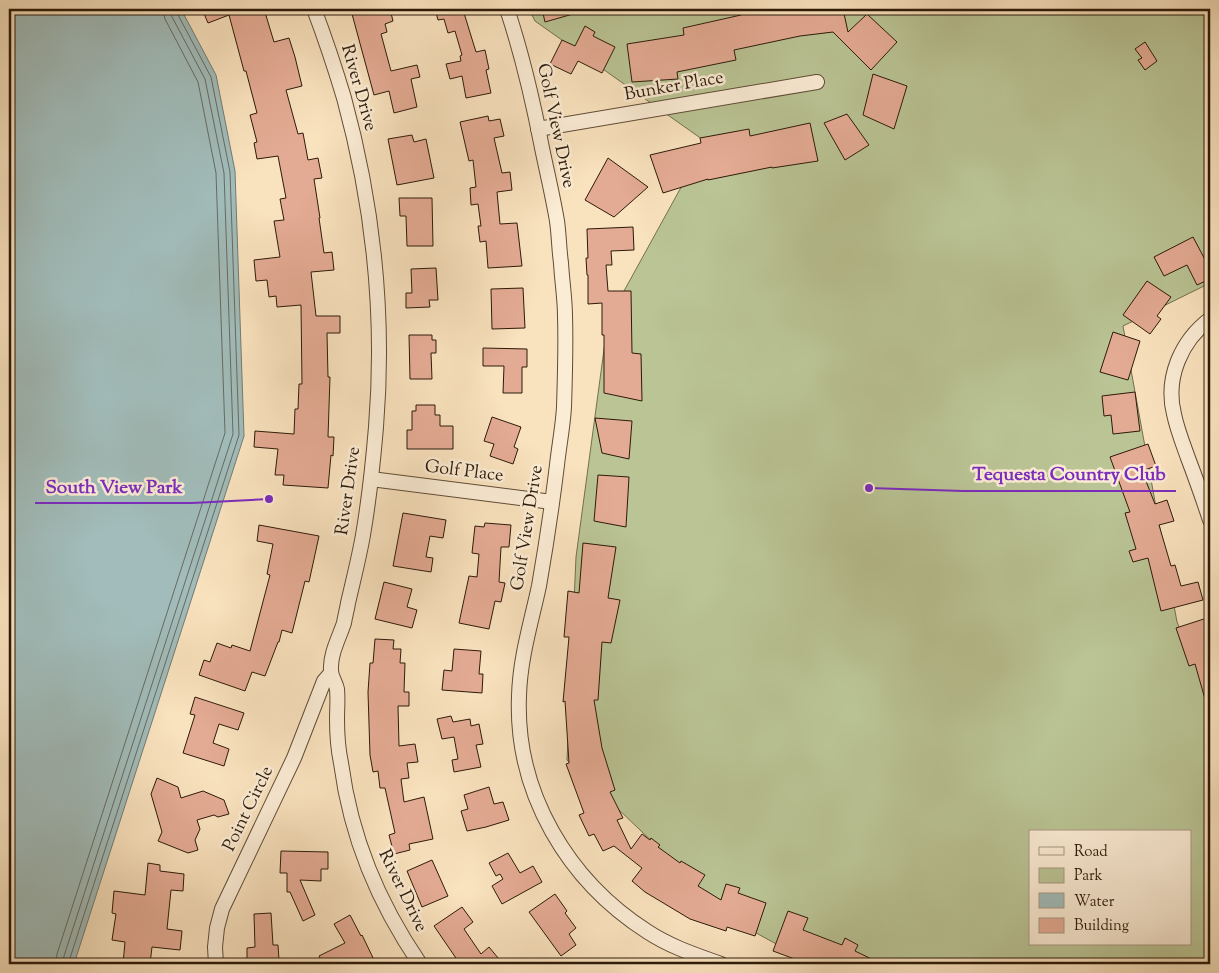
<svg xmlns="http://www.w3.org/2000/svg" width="1219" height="973" font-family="'Sorts Mill Goudy',serif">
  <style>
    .green { fill: #bac495; stroke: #746f4e; fill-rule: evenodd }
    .water { fill: #a1bcba; stroke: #737b73 }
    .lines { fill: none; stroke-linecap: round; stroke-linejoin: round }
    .shore { stroke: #676b61; stroke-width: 1 }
    .building { fill: #e4ab94; stroke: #2d1a08 }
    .minor-casing { stroke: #604c36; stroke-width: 16 }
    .minor { stroke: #fbecd5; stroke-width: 14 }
    .labels { text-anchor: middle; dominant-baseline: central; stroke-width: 5; stroke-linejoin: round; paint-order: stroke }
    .street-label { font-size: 18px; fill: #2d1a08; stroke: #fbecd5 }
    .leader { fill: none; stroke: #7b2cbf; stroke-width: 2 }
    .callout-dot { fill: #7b2cbf; stroke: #fbecd5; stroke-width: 2 }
    .callout-label { font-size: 19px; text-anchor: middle; font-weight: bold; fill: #7b2cbf; stroke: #fbecd5; stroke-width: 5; stroke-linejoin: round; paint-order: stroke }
  </style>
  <rect width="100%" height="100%" fill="#f9e2be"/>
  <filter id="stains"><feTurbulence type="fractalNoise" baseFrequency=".004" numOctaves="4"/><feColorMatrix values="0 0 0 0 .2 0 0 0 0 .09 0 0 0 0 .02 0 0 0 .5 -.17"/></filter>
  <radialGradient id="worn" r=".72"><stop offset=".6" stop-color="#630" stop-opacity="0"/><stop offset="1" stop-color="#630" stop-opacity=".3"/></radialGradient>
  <!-- green -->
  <path class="green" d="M529,9H1210V283L1123,326L1177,622L1210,697V964H813L736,922L567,760L576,557L608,320L706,142L535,21ZM1030,832H1190V944H1030Z"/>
  <!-- water -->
  <polygon class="water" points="9,9 181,9 216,75 235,171 244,436 74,964 9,964"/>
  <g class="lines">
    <!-- shore -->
    <g class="shore">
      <polyline points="56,964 57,954 225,433 216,173 198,82 165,19 163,9"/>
      <polyline points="63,964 64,956 233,434 224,173 205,79 171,15 170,9"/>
      <polyline points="69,964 70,958 239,435 230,172 211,77 177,13 177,9"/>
    </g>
  </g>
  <!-- building -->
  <g class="building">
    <polygon points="202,9 264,9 274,42 289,38 295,57 302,86 286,90 298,134 303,133 308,160 318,158 322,178 314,179 320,218 319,218 324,253 332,252 334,270 311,272 316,316 340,316 340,333 327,333 328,377 330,377 328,437 334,437 333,456 331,455 328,488 283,485 284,475 275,475 278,449 254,447 255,431 294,434 295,409 298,409 299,384 302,384 301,305 277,307 276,296 269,297 267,280 256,281 254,260 280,257 274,221 284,220 280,199 286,198 278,156 257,159 254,143 257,142 250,115 257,113 246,71 244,71 229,15 208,23"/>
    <polygon points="371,9 390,9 393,21 385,24 387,32 381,34 391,71 417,65 420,77 411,79 417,107 394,113 389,91 374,95 352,14"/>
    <polygon points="435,9 468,9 468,12 464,13 476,52 485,50 489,69 486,70 491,93 466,98 462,76 450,79 446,64 461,61 460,56 462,55 455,31 448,33 444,19 438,20"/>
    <polygon points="542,9 580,9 580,12 545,22"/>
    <polygon points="741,9 843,9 848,32 867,14 897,42 871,70 833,32 800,36 734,50 736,60 677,72 678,79 632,82 627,44 684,35 683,28 741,15"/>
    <polygon points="585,26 595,32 593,36 615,47 602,73 578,61 571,74 550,64 562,40 575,46"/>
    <polygon points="1145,42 1157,61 1145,70 1138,60 1142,58 1135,49"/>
    <polygon points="873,74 907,86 894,129 863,115"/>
    <polygon points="847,114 869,145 845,160 824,123"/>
    <polygon points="488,116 489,121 500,119 504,136 494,138 502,173 510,172 512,190 497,192 500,224 517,223 522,266 488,268 486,241 480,242 478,226 481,226 478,204 471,205 470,188 476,187 473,160 469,161 460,122"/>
    <polygon points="810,123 818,161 772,168 772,167 708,180 708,179 663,193 650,155 701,143 700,138 749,129 750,136"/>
    <polygon points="412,135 414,142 426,139 434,178 397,185 388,139"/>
    <polygon points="608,158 648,187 614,217 585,200"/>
    <polygon points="399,198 432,198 433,246 407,246 406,216 400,216"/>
    <polygon points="633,227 634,250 611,251 612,265 606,265 608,291 631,291 632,353 641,354 642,401 604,393 604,335 602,335 602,303 588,304 588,275 587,275 586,258 588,258 587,229"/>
    <polygon points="1193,237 1210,269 1210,279 1197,285 1187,265 1164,276 1154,257"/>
    <polygon points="436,268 438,300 429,300 430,307 406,308 406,293 412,293 411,269"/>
    <polygon points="1147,281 1171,297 1157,316 1161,319 1150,334 1123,315"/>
    <polygon points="523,288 525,328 492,329 491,289"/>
    <polygon points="1113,332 1140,341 1128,380 1100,372"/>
    <polygon points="409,335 432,335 432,340 436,340 436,353 431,353 432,379 410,379"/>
    <polygon points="483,348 527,349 527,367 522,367 522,393 503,393 504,366 483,366"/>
    <polygon points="1135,392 1140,431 1113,434 1111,415 1104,416 1102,396"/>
    <polygon points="416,405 435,405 435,415 440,415 440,426 453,426 453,449 407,449 407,430 412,430 412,411 416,411"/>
    <polygon points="492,417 521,427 514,447 518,449 513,464 490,456 494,444 484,441"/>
    <polygon points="595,418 632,421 629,459 602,453"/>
    <polygon points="1148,444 1156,466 1142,471 1155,504 1167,500 1174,521 1159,525 1171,566 1175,565 1181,586 1198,582 1203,600 1161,611 1148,558 1133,562 1129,551 1136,549 1125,513 1130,512 1110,457"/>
    <polygon points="598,475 629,477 626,527 594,521"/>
    <polygon points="403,513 446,520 443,538 430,536 426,557 433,558 431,572 393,566"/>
    <polygon points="485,523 511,525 509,547 501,547 499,582 505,583 501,602 495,601 489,629 459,623 469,576 477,577 479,554 472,553 475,526 484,527"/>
    <polygon points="259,525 319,536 309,582 305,581 292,633 282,630 279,642 278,642 265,676 252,672 245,691 199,675 204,660 210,662 217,643 231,648 232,645 250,651 270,575 267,574 273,544 257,541"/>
    <polygon points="583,543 616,547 608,598 620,600 611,643 602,642 598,700 594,700 602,748 615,790 610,792 623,818 617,820 631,849 642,834 650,840 651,838 660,845 658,847 680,863 681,861 705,875 698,886 721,900 726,884 740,888 738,893 766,903 755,936 727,927 726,931 690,919 645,892 632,881 642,868 614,846 603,851 594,834 589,836 579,815 584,813 566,764 569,763 565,701 563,702 569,637 564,637 568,591 579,593"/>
    <polygon points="384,582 412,589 407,607 417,610 412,628 375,619"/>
    <polygon points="1210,617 1210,705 1207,706 1195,664 1189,666 1176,628"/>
    <polygon points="375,639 394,640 393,649 401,649 400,663 405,663 404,692 409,692 409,706 398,706 399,746 415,744 418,762 407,763 409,778 401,779 404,802 424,797 433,839 409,844 410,850 394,854 389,835 395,833 385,788 380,788 378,771 373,772 370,755 368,692 370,663 373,663"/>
    <polygon points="454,649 481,651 479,674 483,674 482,693 442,690 444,670 452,671"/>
    <polygon points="195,697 244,713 238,730 219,724 213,743 229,749 224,766 183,753 195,715 190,714"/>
    <polygon points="451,716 453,722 470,719 471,726 479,724 483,744 476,745 481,767 454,772 452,760 458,759 454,737 442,739 437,719"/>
    <polygon points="157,778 178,787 181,798 203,791 224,800 229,814 218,817 214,815 197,820 200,829 195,840 198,850 188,853 158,841 162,832 151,794"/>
    <polygon points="489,787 494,804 503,802 509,820 486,827 467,831 461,811 468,809 464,795"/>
    <polygon points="281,851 328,852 328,869 321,869 321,881 300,880 315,915 303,921 290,892 287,892 287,873 280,873"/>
    <polygon points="508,853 520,873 533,866 542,882 502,904 492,886 503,879 500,874 496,876 489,863"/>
    <polygon points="432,860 448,896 422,907 407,871"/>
    <polygon points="148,863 160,865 160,871 184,874 183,891 171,890 167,929 182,931 180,950 152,947 150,964 123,964 125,942 112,940 116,914 112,913 114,891 145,895"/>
    <polygon points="555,894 567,911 565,913 576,928 569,934 576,945 561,956 529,912"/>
    <polygon points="462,907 473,922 464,929 481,954 489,947 503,964 460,964 434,926"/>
    <polygon points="788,911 808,918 803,930 842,945 845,938 858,945 855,951 882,964 808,964 773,951"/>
    <polygon points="271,913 273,945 278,945 279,960 247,962 247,948 255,947 254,914"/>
    <polygon points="350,915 361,936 362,935 376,964 323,964 319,956 345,943 334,924"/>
  </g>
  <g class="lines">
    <!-- minor casing -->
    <g class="minor-casing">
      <g id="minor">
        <path d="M314,9C325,38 335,68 344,98C373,204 385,317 376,427C373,463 369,500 363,535C359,558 353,581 348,603C347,610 345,616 344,623C339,638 330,654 331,670C331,677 336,683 337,689C338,699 337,709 337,719C337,733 338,749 341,763C351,838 378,902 420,964"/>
        <path d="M507,9C522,54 533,101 542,148C547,172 553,197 557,221C559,235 559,249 561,263C562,281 565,299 565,316C566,346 565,377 564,407C563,426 559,446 557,465C552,506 546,546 539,586C531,623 520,658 519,696C515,793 568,881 648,932C671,947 696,955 721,964"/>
        <polyline points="538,129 817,82"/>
        <path d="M1210,319C1181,341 1165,378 1174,414C1177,429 1183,444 1188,458C1196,479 1203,499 1210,520"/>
        <polyline points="371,479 552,502"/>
        <polyline points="216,964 215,947 217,928 222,909 294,758 324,681 331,673"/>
      </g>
    </g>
    <!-- minor -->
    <use href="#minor" class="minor"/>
  </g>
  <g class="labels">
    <!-- street labels -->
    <g class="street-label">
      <text transform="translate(674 87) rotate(-10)">Bunker Place</text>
      <text transform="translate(358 88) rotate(74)">River Drive</text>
      <text transform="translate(555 126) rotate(78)">Golf View Drive</text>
      <text transform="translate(464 472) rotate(7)">Golf Place</text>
      <text transform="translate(349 491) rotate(-82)">River Drive</text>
      <text transform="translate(528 528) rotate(-81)">Golf View Drive</text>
      <text transform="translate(249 809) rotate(-64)">Point Circle</text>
      <text transform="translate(402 891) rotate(64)">River Drive</text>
    </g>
  </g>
  <!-- callouts -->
  <path class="leader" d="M869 488L963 491H1176M269 499L192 503H35"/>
  <g class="callout-dot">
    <circle cx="869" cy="488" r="5"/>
    <circle cx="269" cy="499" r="5"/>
  </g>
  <g class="callout-label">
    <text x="1069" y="480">Tequesta Country Club</text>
    <text x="114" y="493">South View Park</text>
  </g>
  <!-- margin -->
  <rect width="1219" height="973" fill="none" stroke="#f9e2be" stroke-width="30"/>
  <rect x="10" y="10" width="1199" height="953" fill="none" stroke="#2d1a08" stroke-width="2.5"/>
  <rect x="15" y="15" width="1189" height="943" fill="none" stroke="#2d1a08"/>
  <!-- legend -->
  <rect x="1029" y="830" width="162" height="115" fill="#fbecd5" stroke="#a99883"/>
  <rect x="1039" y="847" width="25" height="8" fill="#fbecd5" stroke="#a99883"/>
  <text x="1074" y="856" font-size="15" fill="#2d1a08">Road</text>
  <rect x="1039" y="868" width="25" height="15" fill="#bac495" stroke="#a99883"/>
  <text x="1074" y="880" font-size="15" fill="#2d1a08">Park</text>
  <rect x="1039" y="893" width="25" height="15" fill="#a1bcba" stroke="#a99883"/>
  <text x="1074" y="906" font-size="15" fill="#2d1a08">Water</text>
  <rect x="1039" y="918" width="25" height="15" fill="#e4ab94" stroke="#a99883"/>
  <text x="1074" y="930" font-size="15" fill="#2d1a08">Building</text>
  <rect width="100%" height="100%" filter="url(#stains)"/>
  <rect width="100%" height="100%" fill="url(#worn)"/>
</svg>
